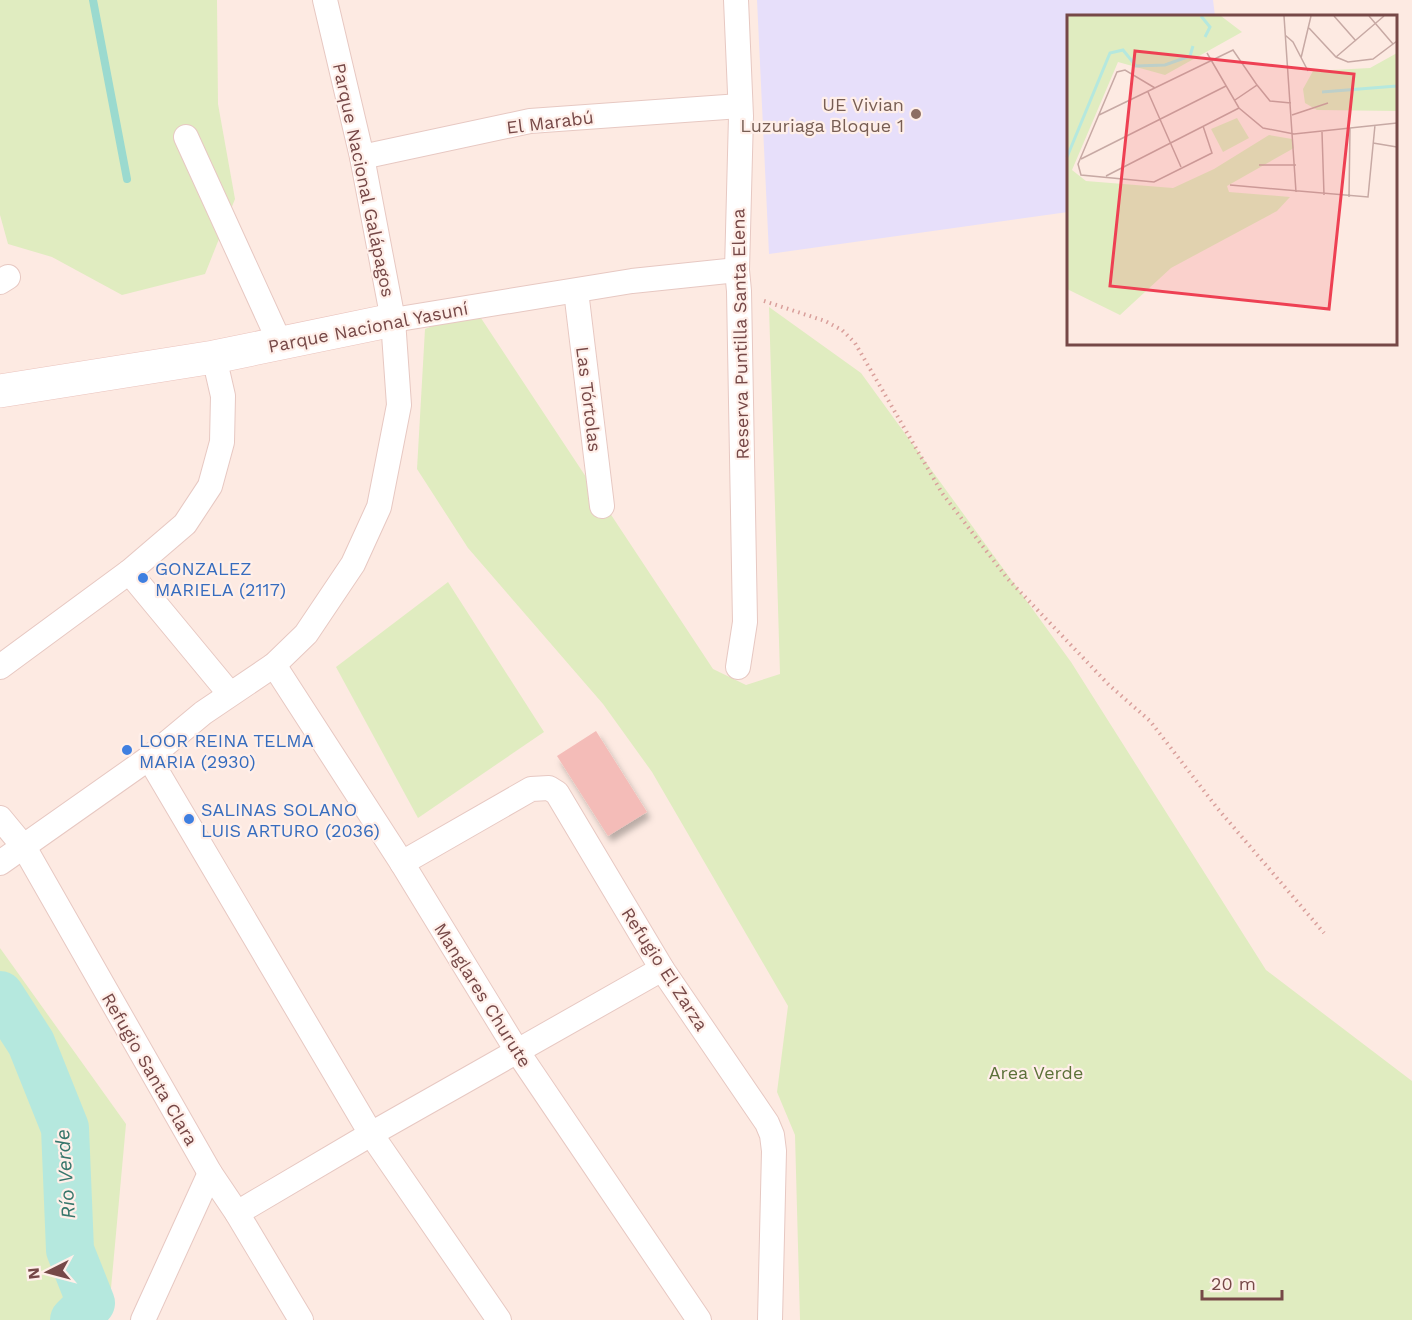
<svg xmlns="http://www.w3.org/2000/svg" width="1412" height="1320" font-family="'Work Sans',sans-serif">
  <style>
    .education { fill: #e7dffa }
    .green { fill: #e0ecc0 }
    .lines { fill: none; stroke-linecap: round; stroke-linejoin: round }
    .stream { stroke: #9bdacf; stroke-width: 8 }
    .river { stroke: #b5e8de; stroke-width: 48 }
    .building { fill: #f4bcb8; filter: url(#shadow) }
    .street-casing { stroke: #e7c8c2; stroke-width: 26 }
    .secondary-casing { stroke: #eac3bd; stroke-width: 34 }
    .path { stroke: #d99f9b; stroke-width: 4; stroke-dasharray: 1.5 4.5; stroke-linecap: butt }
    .street { stroke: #fff; stroke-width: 24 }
    .secondary { stroke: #fff; stroke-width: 33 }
    .education-dot { fill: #8d6e63; stroke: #ffefe9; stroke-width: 2 }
    .shop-dot { fill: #3f7fe0; stroke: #ffefe9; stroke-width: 2 }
    .labels { text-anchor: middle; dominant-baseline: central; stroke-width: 4.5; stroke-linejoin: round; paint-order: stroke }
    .education-label { font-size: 18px; fill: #785e54; stroke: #ffefe9; text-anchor: end }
    .street-label { font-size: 18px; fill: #764847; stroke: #ffefe9 }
    .shop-label { font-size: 18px; fill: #366cbe; stroke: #ffefe9; text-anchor: start }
    .park-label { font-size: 18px; fill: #5c7139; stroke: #ffefe9 }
    .water-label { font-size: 20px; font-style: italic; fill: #37766b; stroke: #ffefe9 }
    .inset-river { fill: none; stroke: #b5e8de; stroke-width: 3 }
    .inset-road { fill: none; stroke: #c7a9a4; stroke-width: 1.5 }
    .view { fill: #ee4053; fill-opacity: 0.15; stroke: #ee4053; stroke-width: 3 }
    .inset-edge { fill: none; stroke: #764847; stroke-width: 3 }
  </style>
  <defs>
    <filter id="shadow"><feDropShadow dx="3.5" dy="6" stdDeviation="3" flood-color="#0004"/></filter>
  </defs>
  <rect width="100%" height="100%" fill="#fdeae2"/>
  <!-- education -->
  <polygon class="education" points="757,0 1213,0 1215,16 1068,16 1068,212 769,254"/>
  <!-- green -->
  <g class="green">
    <polygon points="0,0 217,0 218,104 235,199 205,274 122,295 52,257 8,244 0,215"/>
    <polygon points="769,307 861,373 1071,662 1266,970 1412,1081 1412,1320 800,1320 795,1135 777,1092 788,1006 652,772 603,704 468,548 417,469 425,329 475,309 713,669 746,685 780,674"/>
    <polygon points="448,582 544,732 418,818 336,667"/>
    <polygon points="0,948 126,1124 109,1310 106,1320 0,1320"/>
  </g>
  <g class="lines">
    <!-- stream -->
    <polyline class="stream" points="93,0 127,179"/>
    <!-- river -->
    <polyline class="river" points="0,995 31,1043 65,1128 70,1250 91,1303 74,1320"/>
  </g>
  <!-- building -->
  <polygon class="building" points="596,731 647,812 608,836 557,756"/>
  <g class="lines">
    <!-- street casing -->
    <g class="street-casing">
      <g id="street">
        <polyline points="736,0 741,116 737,270 739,291 745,622 738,667"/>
        <polyline points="186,137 280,343"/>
        <polyline points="362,157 530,121 740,106"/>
        <polyline points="0,282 8,277"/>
        <polyline points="576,291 602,506"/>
        <polyline points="393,320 632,281 737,270"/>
        <polyline points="129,572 185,524 210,486 222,442 223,396 214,357"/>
        <polyline points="274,665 402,863 517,1051 699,1320"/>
        <polyline points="0,667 129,572 230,694"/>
        <polyline points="149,758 371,1134 499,1320"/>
        <polyline points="0,818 24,847 210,1173 237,1213 301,1320"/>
        <polyline points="0,863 149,758 203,713 274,665 306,634 353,564 379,507 399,405 393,320 362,157 325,0"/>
        <polyline points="402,863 531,789 549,788 557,793 662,969 767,1123 772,1135 774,1151 770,1320"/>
        <polyline points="237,1213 371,1134 662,969"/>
        <polyline points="143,1320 210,1173"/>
      </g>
    </g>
    <!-- secondary casing -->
    <g class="secondary-casing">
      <polyline id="secondary" points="0,391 214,357 393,320"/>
    </g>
    <!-- path -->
    <polyline class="path" points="764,301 825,321 842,330 855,343 942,493 1007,578 1109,685 1150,721 1218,809 1324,933"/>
    <!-- street -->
    <use href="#street" class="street"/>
    <!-- secondary -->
    <use href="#secondary" class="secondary"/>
  </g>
  <!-- markers -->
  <circle class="education-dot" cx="916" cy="114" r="6"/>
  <g class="shop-dot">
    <circle cx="143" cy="578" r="6"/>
    <circle cx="127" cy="750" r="6"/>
    <circle cx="189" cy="819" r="6"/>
  </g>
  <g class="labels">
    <!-- education labels -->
    <g class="education-label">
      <text x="904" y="104">UE Vivian<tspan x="904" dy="21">Luzuriaga Bloque 1</tspan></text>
    </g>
    <!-- street labels -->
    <g class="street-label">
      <text transform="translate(550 122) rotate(-7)">El Marabú</text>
      <text transform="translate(364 180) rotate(78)">Parque Nacional Galápagos</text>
      <text transform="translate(368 327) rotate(-11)">Parque Nacional Yasuní</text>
      <text transform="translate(740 334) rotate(-91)">Reserva Puntilla Santa Elena</text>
      <text transform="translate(589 399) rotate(83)">Las Tórtolas</text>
      <text transform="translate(665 969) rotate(57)">Refugio El Zarza</text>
      <text transform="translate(483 995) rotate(58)">Manglares Churute</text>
      <text transform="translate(150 1069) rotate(60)">Refugio Santa Clara</text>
    </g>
    <!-- shop labels -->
    <g class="shop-label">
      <text x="155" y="568">GONZALEZ<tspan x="155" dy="21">MARIELA (2117)</tspan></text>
      <text x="139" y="740">LOOR REINA TELMA<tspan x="139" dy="21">MARIA (2930)</tspan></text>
      <text x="201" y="809">SALINAS SOLANO<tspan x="201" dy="21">LUIS ARTURO (2036)</tspan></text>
    </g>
    <!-- park labels -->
    <g class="park-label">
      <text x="1036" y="1072">Area Verde</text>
    </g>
    <!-- water labels -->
    <g class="water-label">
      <text transform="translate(65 1174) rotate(-94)">Río Verde</text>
    </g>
  </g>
  <!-- overview -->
  <g transform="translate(1067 15)">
    <rect width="330" height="330" fill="#fdeae2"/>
    <path d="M0,1H154L175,17L98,60L51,47L5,155L19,166L106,173L147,154L202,120L225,124L227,133L160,171L162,177L223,182L210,196L104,253L53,300L0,274ZM330,38V96L250,95L238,88L236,74L246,56L303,53ZM170,103L182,123L156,137L144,114Z" fill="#e0ecc0"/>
    <path class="inset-river" d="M134,1L143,12L138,22M255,77L330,71M0,142L43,38L56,35L69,51L98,50L123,41L126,31"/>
    <path class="inset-road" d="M217,1L229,177M267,1L289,26M302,1L326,29M242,13L269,42L281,47L306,44L330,26M218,20L226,27L241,56M140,38L172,93L196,113L227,119L330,108M269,42L317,1M234,43L244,1M190,70L203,86L224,88M88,73L58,55L50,57L11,149L14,160L87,167L145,138L136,111M81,77L114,152M32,100L166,35L190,70L168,85M225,100L261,88M255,117L257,180M306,128L330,132M14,144L159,71M192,150H229M39,161L172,93M163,170L301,182L308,110M282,182L283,113"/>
    <path class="view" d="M68,36L287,59L262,294L43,271Z"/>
    <rect width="330" height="330" class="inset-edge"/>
  </g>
  <!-- north arrow -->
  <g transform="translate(48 1272) rotate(264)" stroke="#ffefe9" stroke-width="4.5" paint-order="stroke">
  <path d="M0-4.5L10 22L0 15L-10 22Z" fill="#764847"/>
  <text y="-9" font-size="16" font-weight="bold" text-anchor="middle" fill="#764847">N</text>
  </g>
  <!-- scale -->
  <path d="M1202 1290v9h80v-9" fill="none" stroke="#764847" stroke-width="3"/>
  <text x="1211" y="1290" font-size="18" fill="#764847" stroke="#ffefe9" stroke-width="4.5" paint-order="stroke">20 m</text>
</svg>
